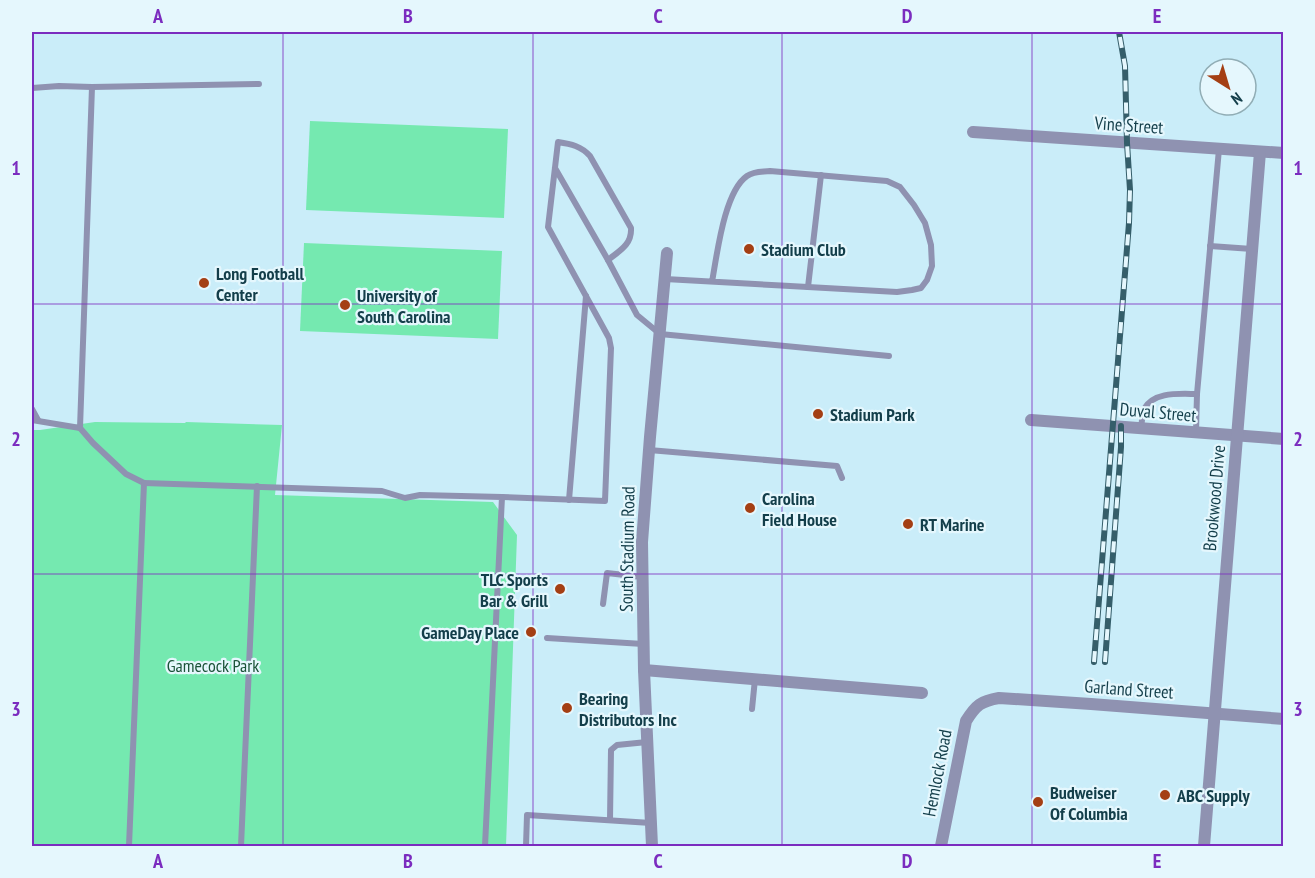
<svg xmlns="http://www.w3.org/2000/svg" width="1315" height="878" font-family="'PT Sans Narrow',sans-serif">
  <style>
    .green { fill: #75e9b0 }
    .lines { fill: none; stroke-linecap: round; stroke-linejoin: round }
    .lane { stroke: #8f92b1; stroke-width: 6 }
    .street { stroke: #8f92b1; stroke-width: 12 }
    .rail-casing { stroke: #355e6a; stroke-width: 6 }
    .rail { stroke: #e5f7fd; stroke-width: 4; stroke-dasharray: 11; stroke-linecap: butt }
    .grid { fill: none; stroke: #7b2cbf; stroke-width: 1.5; stroke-opacity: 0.55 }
    .poi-dot { fill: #a43f14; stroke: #e5f7fd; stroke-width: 2 }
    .labels { text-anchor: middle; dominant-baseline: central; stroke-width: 4.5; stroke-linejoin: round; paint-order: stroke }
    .street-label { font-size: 18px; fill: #133e4a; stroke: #e5f7fd }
    .poi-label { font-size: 18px; font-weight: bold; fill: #133e4a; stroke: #e5f7fd; text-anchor: start }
    .park-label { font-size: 18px; fill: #1b5339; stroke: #e5f7fd }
    .neatline { fill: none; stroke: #7b2cbf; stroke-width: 2 }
    .grid-label { font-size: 20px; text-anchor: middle; font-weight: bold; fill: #7b2cbf }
  </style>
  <rect width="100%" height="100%" fill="#caedf9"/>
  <!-- green -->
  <g class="green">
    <polygon points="310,121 508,129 504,218 306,210"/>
    <polygon points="304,243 502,251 498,339 300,331"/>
    <polygon points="95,422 185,423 186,422 282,425 275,495 493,502 517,535 506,846 32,846 32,430 40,430"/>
  </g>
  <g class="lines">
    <!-- lane -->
    <g class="lane">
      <polyline points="32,88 59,86 92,87 259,84"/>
      <polyline points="1210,246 1252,249"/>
      <polyline points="608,260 637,315 660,334 889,356"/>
      <path d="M665,279C742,283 820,288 897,292L912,290L921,288L927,280L932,266L931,245L925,223L914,205L900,187L887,181L770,171C761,172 754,171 747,176C724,192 717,255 712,282"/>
      <polyline points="808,287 821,175"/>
      <polyline points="32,409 38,420"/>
      <polyline points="32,420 80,428 93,443 126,474 144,483 129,846"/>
      <polyline points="80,428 92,87"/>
      <path d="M1141,428C1142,423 1142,414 1144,409C1154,391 1180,394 1197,394"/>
      <polyline points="1196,432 1197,394 1219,149"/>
      <polyline points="649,450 837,466 842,478"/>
      <polyline points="144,483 382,491 405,498 420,495 502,497 485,846"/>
      <path d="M502,497L605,501L611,348L609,338L548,227L558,142C571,144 581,146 590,156L631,228C632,245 619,251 608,260L555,168"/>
      <polyline points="569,500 586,296"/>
      <polyline points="603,604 607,573 642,577"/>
      <polyline points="547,638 643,644"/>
      <polyline points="752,709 755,679"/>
      <polyline points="610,820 611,750 617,745 647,742"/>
      <polyline points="241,846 257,486"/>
      <polyline points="526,846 527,815 651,823"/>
    </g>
    <!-- street -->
    <g class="street">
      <polyline points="973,132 1284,153"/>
      <polyline points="1031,420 1284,439"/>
      <polyline points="644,670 922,693"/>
      <polyline points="652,846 644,670 642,542 650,437 667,253"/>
      <path d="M941,846L966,721C976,705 981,701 999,698L1091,704L1284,719"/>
      <polyline points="1204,846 1260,152"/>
    </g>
    <!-- rail casing -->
    <g class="rail-casing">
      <g id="rail">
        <polyline points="1094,662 1129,223 1130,190 1127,143 1125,66 1119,32"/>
        <polyline points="1105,662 1121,447 1121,426"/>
      </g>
    </g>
    <!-- rail -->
    <use href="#rail" class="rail"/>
  </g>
  <!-- grid -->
  <path class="grid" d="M283,32V846M533,32V846M782,32V846M1032,32V846M32,304H1284M32,574H1284"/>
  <!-- markers -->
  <g class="poi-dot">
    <circle cx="749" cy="249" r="6"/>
    <circle cx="204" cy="283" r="6"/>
    <circle cx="345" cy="305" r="6"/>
    <circle cx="818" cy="414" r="6"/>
    <circle cx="750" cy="508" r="6"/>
    <circle cx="908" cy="524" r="6"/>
    <circle cx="560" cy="589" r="6"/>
    <circle cx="531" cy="632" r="6"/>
    <circle cx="567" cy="708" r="6"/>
    <circle cx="1165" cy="795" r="6"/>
    <circle cx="1038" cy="802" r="6"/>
  </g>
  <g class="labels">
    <!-- street labels -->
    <g class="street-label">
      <text transform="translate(1129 125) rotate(4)">Vine Street</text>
      <text transform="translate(1158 412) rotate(5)">Duval Street</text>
      <text transform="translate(1214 498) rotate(-85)">Brookwood Drive</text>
      <text transform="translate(627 549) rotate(-89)">South Stadium Road</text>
      <text transform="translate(1129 689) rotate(4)">Garland Street</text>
      <text transform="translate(937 773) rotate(-79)">Hemlock Road</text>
    </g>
    <!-- poi labels -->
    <g class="poi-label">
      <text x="761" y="249">Stadium Club</text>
      <text x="216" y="273">Long Football<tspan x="216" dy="21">Center</tspan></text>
      <text x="357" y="295">University of<tspan x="357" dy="21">South Carolina</tspan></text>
      <text x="830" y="414">Stadium Park</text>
      <text x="762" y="498">Carolina<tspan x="762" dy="21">Field House</tspan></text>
      <text x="920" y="524">RT Marine</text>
      <text x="548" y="579" text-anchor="end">TLC Sports<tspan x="548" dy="21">Bar &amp; Grill</tspan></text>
      <text x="519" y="632" text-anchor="end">GameDay Place</text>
      <text x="579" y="698">Bearing<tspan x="579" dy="21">Distributors Inc</tspan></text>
      <text x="1050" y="792">Budweiser<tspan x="1050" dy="21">Of Columbia</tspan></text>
      <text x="1177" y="795">ABC Supply</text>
    </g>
    <!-- park labels -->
    <g class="park-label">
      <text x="213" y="665">Gamecock Park</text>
    </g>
  </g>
  <!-- border -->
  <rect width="1315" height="878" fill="none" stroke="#e5f7fd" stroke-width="66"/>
  <!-- north arrow -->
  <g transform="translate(1228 87) rotate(143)"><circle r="28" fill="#e5f7fd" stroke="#91adb5" stroke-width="1.5"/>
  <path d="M0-4.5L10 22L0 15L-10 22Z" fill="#a43f14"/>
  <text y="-9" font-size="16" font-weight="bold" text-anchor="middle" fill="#133e4a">N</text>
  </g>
  <rect x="33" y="33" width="1249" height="812" class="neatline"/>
  <g class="grid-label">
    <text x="158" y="23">A</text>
    <text x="408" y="23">B</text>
    <text x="658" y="23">C</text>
    <text x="907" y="23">D</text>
    <text x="1157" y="23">E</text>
    <text x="16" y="175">1</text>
    <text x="1298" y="175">1</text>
    <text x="16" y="446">2</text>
    <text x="1298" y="446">2</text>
    <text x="16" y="716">3</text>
    <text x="1298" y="716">3</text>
    <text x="158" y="868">A</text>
    <text x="408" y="868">B</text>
    <text x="658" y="868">C</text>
    <text x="907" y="868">D</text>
    <text x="1157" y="868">E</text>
  </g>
</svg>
